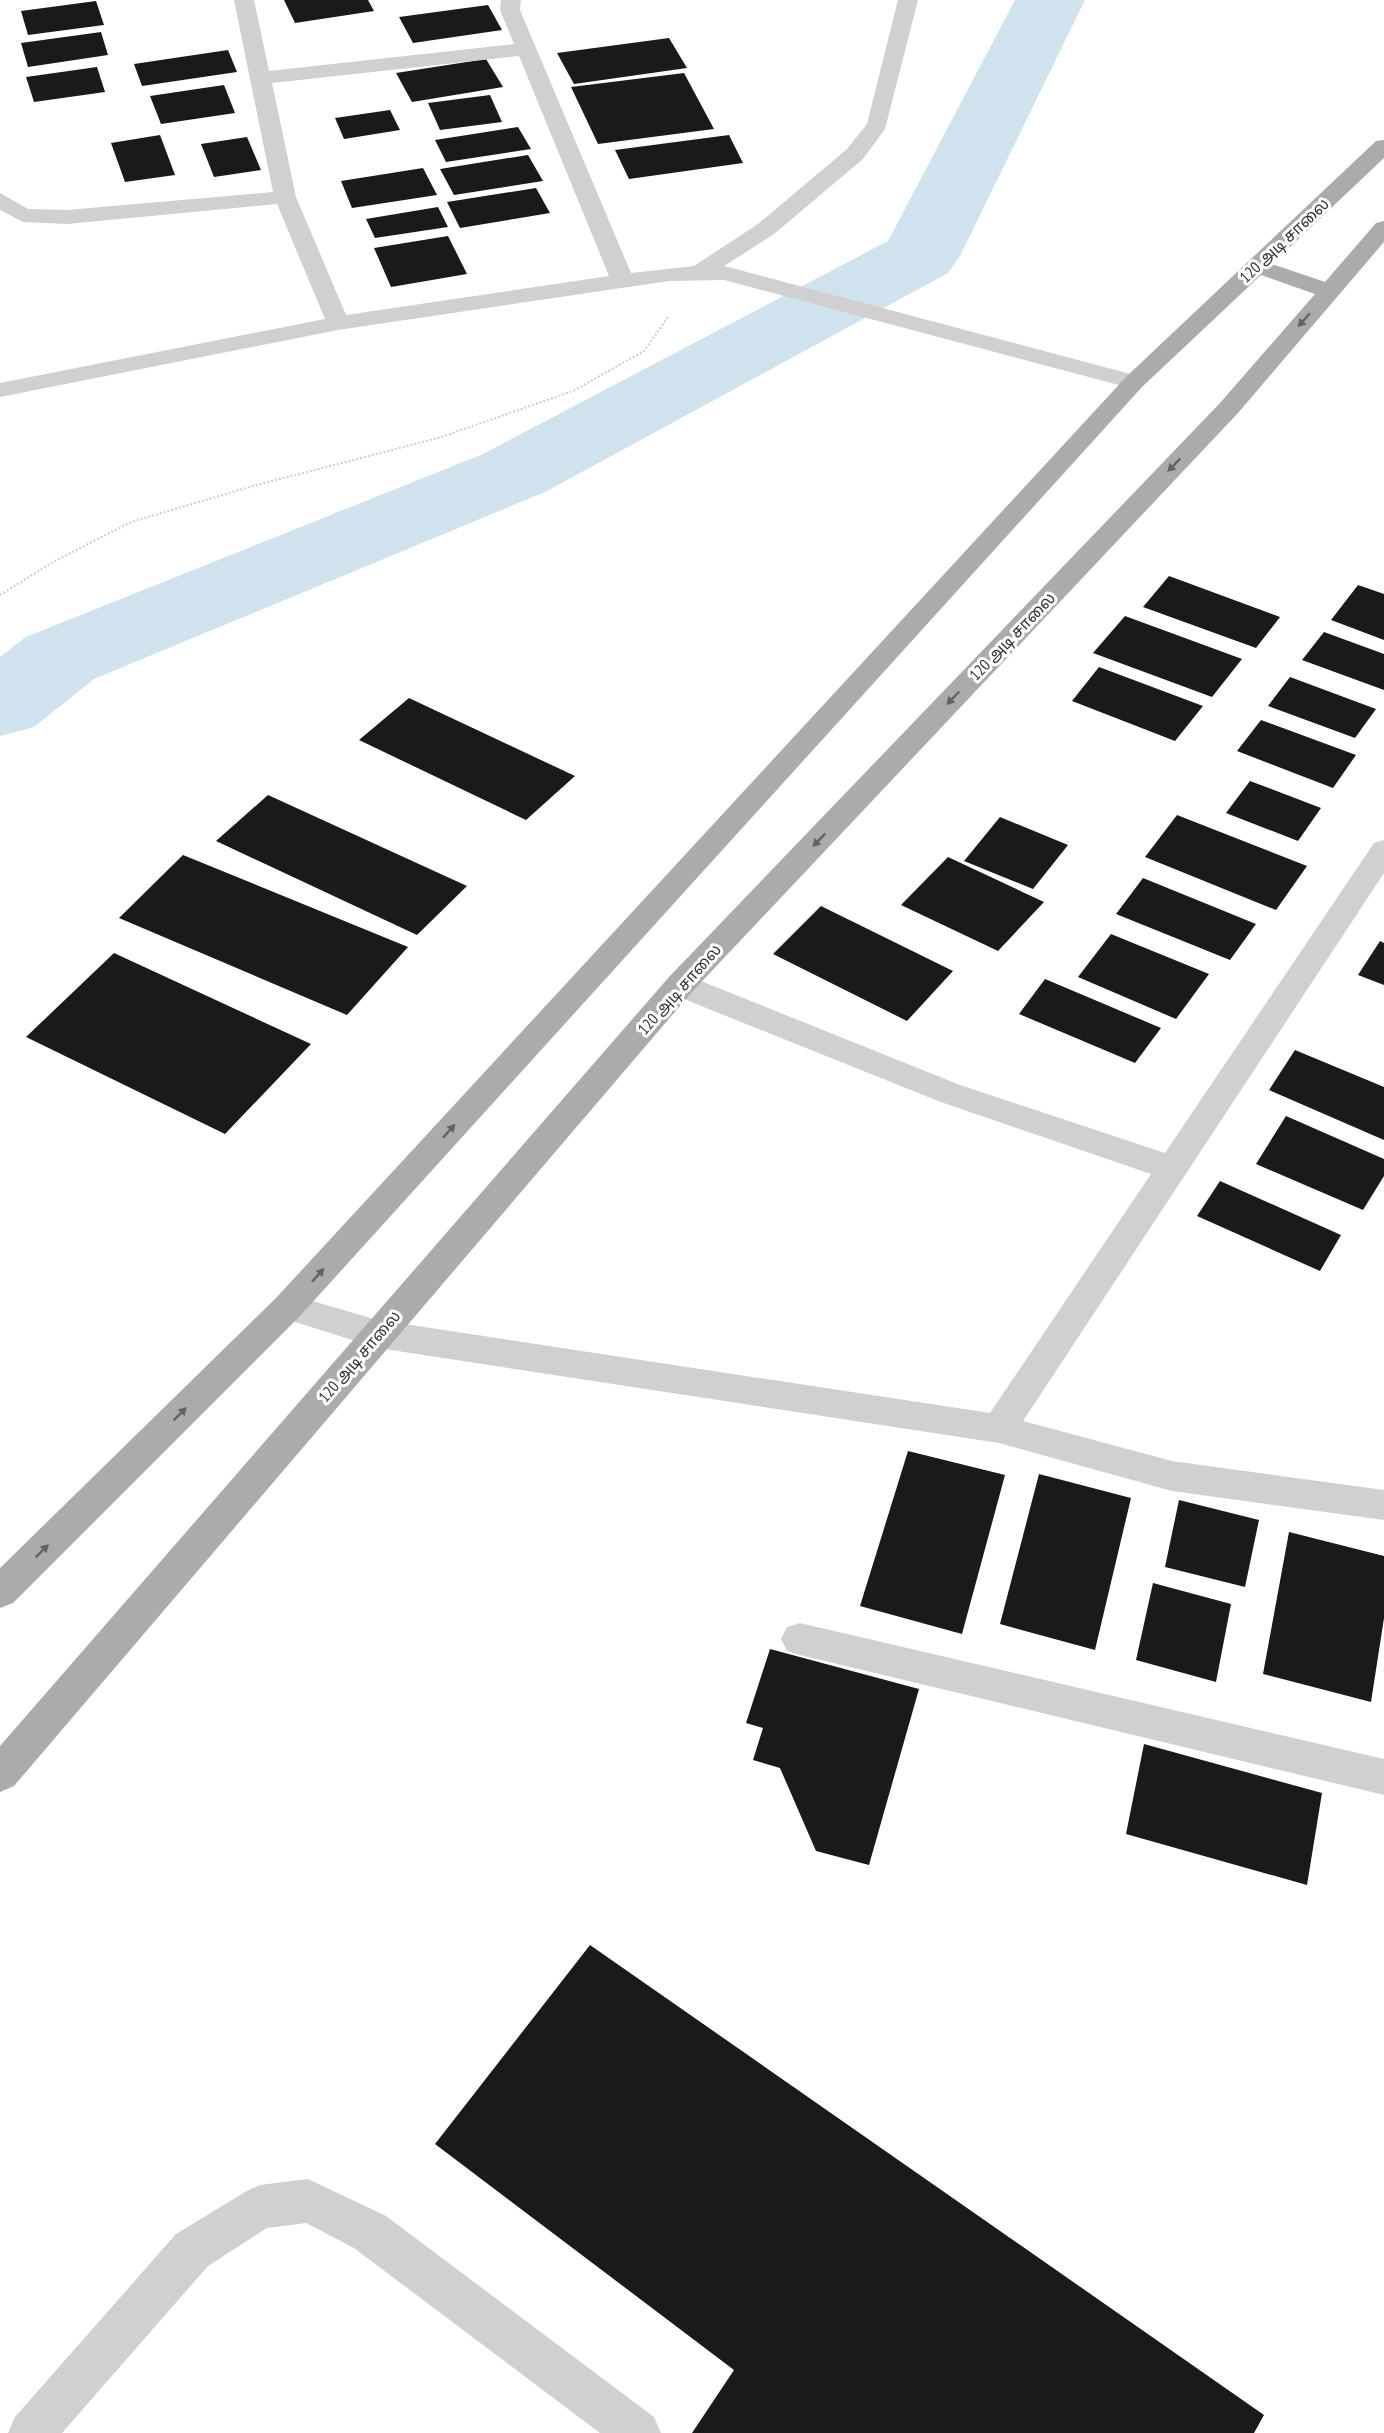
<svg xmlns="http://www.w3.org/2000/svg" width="1384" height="2433" font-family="'PT Sans Narrow','Noto Sans Tamil',sans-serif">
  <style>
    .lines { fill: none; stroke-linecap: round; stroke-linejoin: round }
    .river { fill: #cfe2ee; fill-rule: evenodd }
    .building { fill: #1a1a1a }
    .path { stroke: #cdcdcd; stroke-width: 2; stroke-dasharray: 2 2; stroke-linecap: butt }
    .lane { fill: #d0d0d0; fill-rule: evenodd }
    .street { fill: #d0d0d0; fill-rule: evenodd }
    .primary { fill: #ababab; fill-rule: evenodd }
    .oneway { fill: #636363 }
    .labels { text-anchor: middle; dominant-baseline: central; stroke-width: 6; stroke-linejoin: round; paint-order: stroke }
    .street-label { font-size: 16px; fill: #333; stroke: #fff }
  </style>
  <rect width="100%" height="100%" fill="#fff"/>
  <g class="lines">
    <!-- river -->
    <polygon class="river" points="1015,0 1085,0 960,256 948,273 545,492 94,679 34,727 0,736 0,657 26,637 483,454 888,241"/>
  </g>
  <!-- building -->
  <g class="building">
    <polygon points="284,0 368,0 374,11 295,23"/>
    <polygon points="96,1 104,25 28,35 21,11"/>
    <polygon points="488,5 502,30 413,43 399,17"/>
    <polygon points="101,32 108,55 28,67 21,43"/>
    <polygon points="669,38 687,68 574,84 557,53"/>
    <polygon points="228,50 237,72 142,86 134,64"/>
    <polygon points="486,59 503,87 412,102 396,73"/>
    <polygon points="97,67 105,92 34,102 26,77"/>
    <polygon points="684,73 714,129 598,144 571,87"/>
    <polygon points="224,85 235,113 161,124 150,96"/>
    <polygon points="490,95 502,122 440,130 428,103"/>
    <polygon points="390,110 400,130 344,139 335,118"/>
    <polygon points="518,127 531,149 446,162 435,140"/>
    <polygon points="160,135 175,175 125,182 111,143"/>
    <polygon points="729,135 743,163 629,179 615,150"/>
    <polygon points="247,137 261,170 214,177 201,144"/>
    <polygon points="528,155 543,181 454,195 440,169"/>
    <polygon points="423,168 437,195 352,208 341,181"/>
    <polygon points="536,188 550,213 460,228 447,202"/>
    <polygon points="438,207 448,227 375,238 366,219"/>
    <polygon points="448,236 467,274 391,287 374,248"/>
    <polygon points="1169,576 1280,617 1256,648 1143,607"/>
    <polygon points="1358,585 1384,594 1384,640 1331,620"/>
    <polygon points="1125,616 1242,659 1212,697 1093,653"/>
    <polygon points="1324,632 1384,654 1384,690 1302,660"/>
    <polygon points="1099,667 1203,706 1175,741 1072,701"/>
    <polygon points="1290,677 1376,709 1355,738 1268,706"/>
    <polygon points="409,698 575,776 526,820 359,740"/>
    <polygon points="1261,720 1356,755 1333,788 1237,751"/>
    <polygon points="1250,781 1321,808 1298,841 1226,813"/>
    <polygon points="268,795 467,886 417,935 216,841"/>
    <polygon points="1177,815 1307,866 1276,910 1145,857"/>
    <polygon points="1000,817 1068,845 1033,889 964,861"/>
    <polygon points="183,855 408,947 347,1015 119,918"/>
    <polygon points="948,857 1044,902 998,951 901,905"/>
    <polygon points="1143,878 1256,924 1230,960 1116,914"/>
    <polygon points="821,906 953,971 907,1021 773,954"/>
    <polygon points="1111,934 1209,974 1176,1019 1078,977"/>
    <polygon points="1380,941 1384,943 1384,985 1358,975"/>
    <polygon points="114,953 311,1044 225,1134 26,1037"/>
    <polygon points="1045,979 1161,1028 1135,1063 1019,1014"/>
    <polygon points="1295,1050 1384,1087 1384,1140 1269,1090"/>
    <polygon points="1286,1116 1384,1159 1384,1176 1363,1210 1256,1164"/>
    <polygon points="1220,1181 1341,1235 1320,1271 1197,1216"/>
    <polygon points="908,1451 1005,1475 962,1634 860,1606"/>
    <polygon points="1039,1474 1131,1498 1095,1650 1000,1624"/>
    <polygon points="1179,1500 1259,1520 1245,1587 1165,1567"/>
    <polygon points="1289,1532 1384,1556 1384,1618 1371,1702 1263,1674"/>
    <polygon points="1153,1583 1231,1604 1216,1682 1136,1660"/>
    <polygon points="770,1649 919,1689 869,1865 816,1851 780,1768 753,1760 763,1728 746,1723"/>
    <polygon points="1144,1744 1322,1793 1307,1885 1126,1834"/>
    <polygon points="590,1945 1264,2415 1254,2433 692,2433 734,2370 435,2144"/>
  </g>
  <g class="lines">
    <!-- path -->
    <polyline class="path" points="0,595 53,562 131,522 253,486 438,438 573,391 644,351 668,317"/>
    <!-- lane -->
    <polygon class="lane" points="308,2179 386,2216 654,2417 661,2433 600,2433 354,2248 306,2223 267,2228 208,2266 62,2433 8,2433 15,2417 176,2234 245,2192 260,2185"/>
    <!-- street -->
    <g class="street">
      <path d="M234,0H254L269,71L514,44L500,10L501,0H521L520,10L631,273L694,266L758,224L847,149L867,124L898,0H918L885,129L863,159L774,234L724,266L1142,377L1146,382L1142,387L1134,389L724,280L669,281L338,330L0,397V383L325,319L277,204L67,224L23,222L0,210V193L28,209L67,210L273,192ZM519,56L609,276L346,315L296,197L272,83Z"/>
      <polygon points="1384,840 1384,873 1023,1421 1172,1461 1384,1490 1384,1520 1172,1491 999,1443 378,1348 276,1316 271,1307 276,1298 288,1294 378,1320 990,1413 1151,1174 938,1101 669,993 665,985 669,977 680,974 691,977 960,1085 1165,1153 1374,843"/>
      <polygon points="800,1623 1384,1759 1384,1795 800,1655 787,1651 781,1639 787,1627"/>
    </g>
    <!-- primary -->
    <polygon class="primary" points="1384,140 1384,158 1272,264 1325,282 1376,223 1384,221 1384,242 1238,413 691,993 14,1786 0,1792 0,1746 669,977 1220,403 1315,294 1261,275 1142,387 300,1316 13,1603 0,1608 0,1568 276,1298 1126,377 1376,141"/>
  </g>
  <!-- one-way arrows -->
  <defs><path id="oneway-solid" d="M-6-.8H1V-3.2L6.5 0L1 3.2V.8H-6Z" transform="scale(1.5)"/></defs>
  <g class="oneway">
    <use href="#oneway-solid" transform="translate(1304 320) rotate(131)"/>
    <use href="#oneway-solid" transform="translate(1174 465) rotate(134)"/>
    <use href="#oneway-solid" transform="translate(953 698) rotate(134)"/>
    <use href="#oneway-solid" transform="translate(819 840) rotate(134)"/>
    <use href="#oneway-solid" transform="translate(449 1131) rotate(-48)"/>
    <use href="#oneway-solid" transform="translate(318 1275) rotate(-48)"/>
    <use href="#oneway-solid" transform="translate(180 1414) rotate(-45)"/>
    <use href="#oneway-solid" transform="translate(42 1551) rotate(-45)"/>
  </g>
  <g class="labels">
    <!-- street labels -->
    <g class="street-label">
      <text transform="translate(1284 240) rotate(-43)">120 அடி சாலை</text>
      <text transform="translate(1012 636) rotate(-46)">120 அடி சாலை</text>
      <text transform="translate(679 989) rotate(-48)">120 அடி சாலை</text>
      <text transform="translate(359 1356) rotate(-49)">120 அடி சாலை</text>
    </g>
  </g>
</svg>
